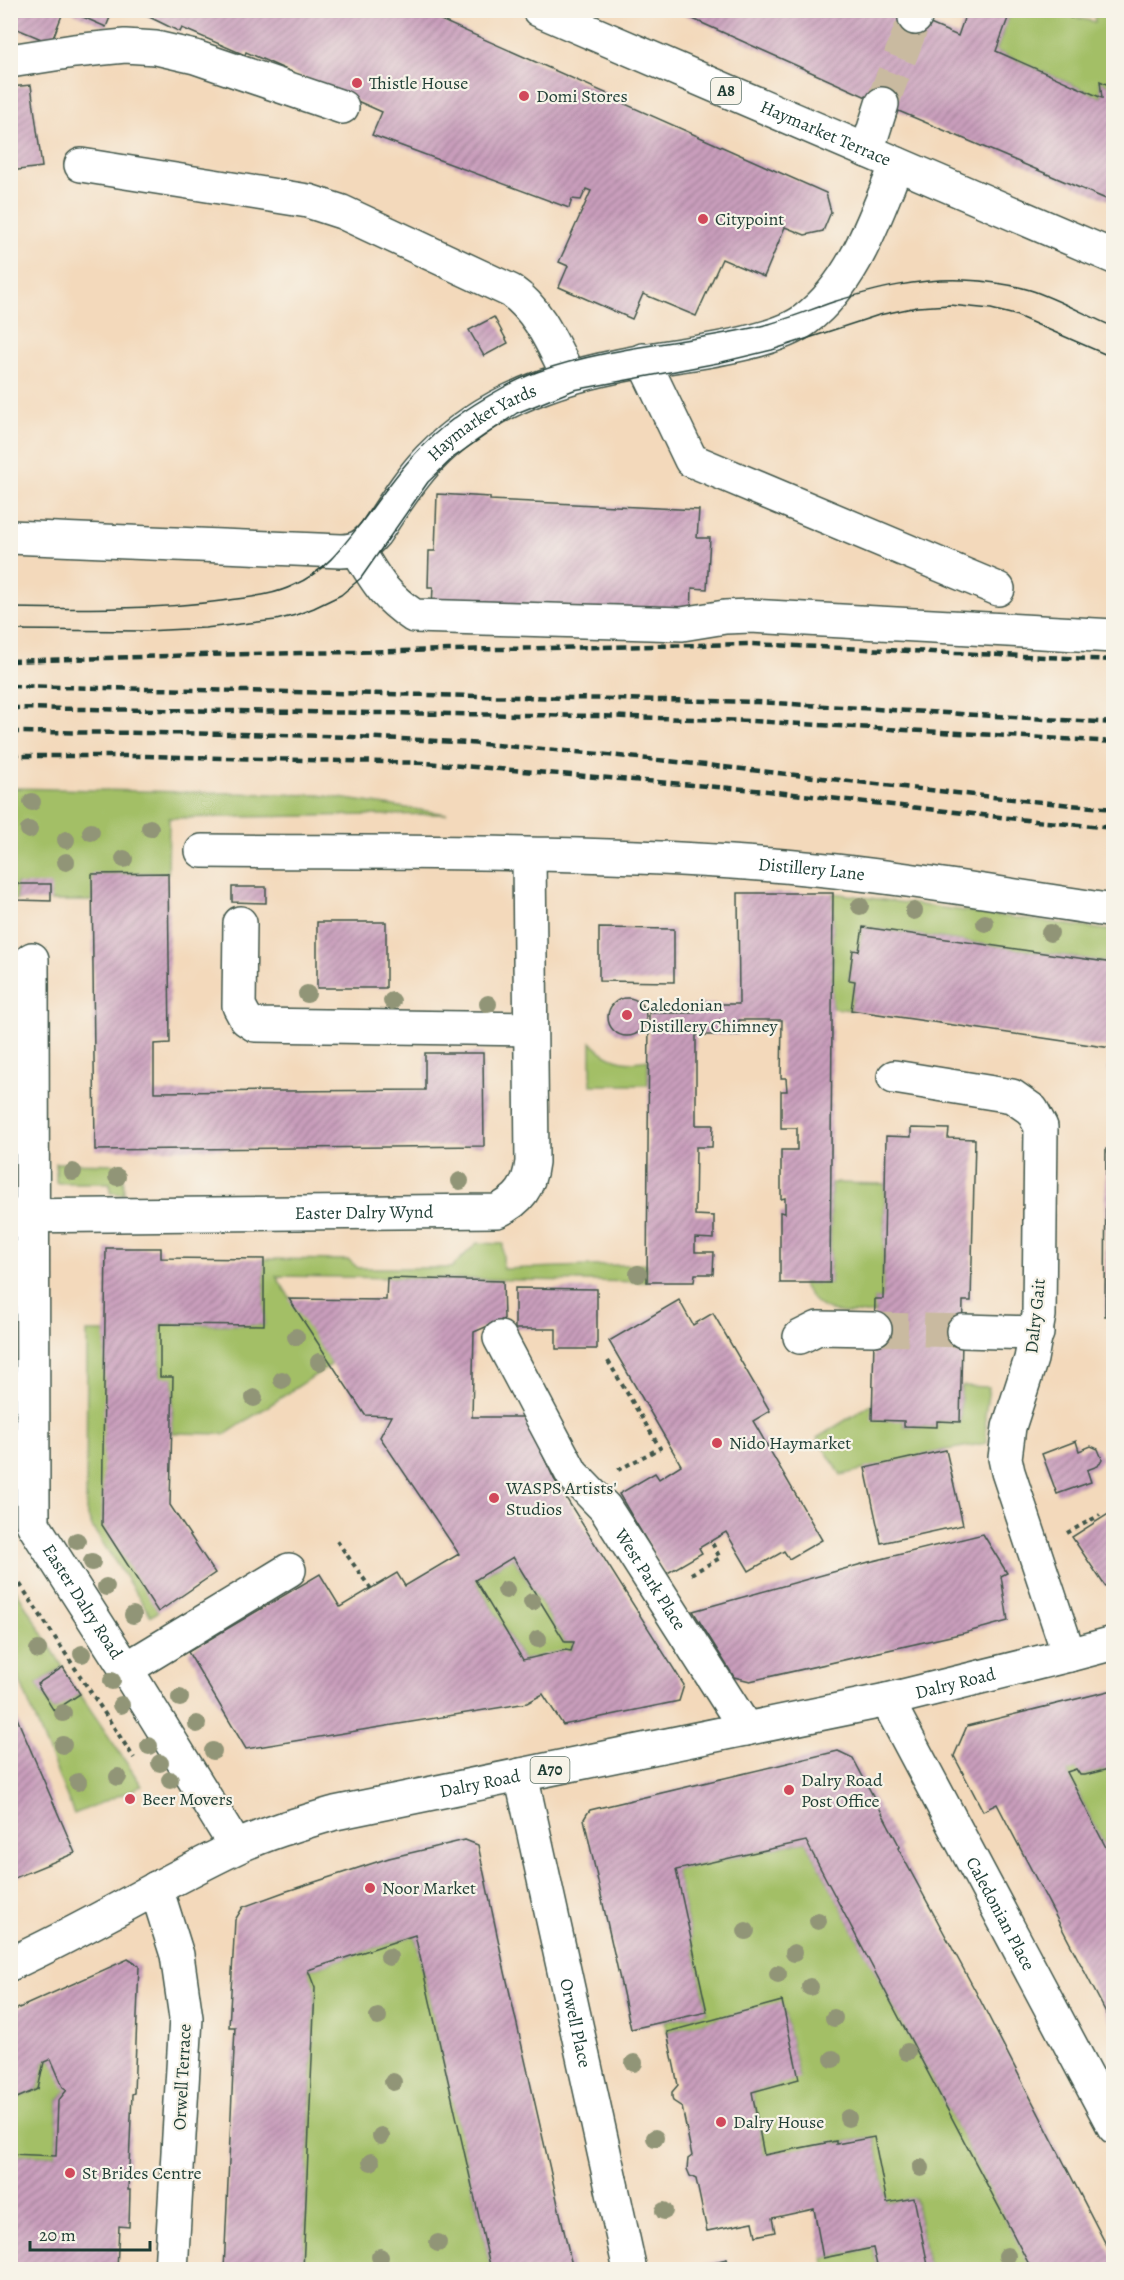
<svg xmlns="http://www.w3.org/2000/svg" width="1124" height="2280" font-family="Alegreya,serif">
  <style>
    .green { fill: #a3bf66; stroke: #617e4d; stroke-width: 1.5 }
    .building { fill: url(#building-hatch); fill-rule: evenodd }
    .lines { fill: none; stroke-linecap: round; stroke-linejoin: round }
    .minor-tunnel { stroke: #c9baa0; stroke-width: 33; stroke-dasharray: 33 16; stroke-linecap: butt }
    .minor-casing { stroke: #3f5448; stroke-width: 36 }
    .major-casing { stroke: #3f5448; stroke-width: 36 }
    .path { stroke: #3f5448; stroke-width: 4; stroke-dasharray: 4.5 4.5; stroke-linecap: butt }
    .minor { stroke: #fff; stroke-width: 33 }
    .major { stroke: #fff; stroke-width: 33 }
    .tram { stroke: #1f3d34; stroke-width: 1.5 }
    .rail { stroke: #1f3d34; stroke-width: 4.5; stroke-dasharray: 9 4.5; stroke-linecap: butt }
    .tree { fill: #919577 }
    .poi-dot { fill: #d1495b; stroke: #f7f3e8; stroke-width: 2 }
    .labels { text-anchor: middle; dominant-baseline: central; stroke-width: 4.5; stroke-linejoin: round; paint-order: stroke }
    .shield { fill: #f7f3e8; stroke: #60746a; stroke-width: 1.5 }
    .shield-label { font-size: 16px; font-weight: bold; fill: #1f3d34 }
    .poi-label { font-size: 18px; fill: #1f3d34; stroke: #f7f3e8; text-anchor: start }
    .street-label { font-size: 18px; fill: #1f3d34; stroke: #f7f3e8 }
  </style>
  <defs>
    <pattern id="building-hatch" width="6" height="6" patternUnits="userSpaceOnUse" patternTransform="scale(1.5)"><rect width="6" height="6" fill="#c99ebc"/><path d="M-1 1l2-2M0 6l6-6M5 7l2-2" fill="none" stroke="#a3829a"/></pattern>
  </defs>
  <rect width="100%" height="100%" fill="#f7f3e8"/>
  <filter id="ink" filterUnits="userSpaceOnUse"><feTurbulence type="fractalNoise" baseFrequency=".0167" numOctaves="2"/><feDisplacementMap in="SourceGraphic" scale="12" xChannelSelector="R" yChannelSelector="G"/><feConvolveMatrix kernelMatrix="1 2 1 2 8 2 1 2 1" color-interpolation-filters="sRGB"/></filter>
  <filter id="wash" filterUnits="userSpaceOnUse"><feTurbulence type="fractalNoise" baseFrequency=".008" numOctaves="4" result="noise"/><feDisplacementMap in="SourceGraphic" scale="24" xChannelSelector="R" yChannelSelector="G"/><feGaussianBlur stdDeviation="1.35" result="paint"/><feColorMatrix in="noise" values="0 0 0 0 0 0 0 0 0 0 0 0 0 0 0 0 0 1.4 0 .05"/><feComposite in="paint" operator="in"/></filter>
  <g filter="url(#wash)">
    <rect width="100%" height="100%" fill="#f3d9bb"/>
    <!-- green -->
    <g class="green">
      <polygon points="1011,11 1050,11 1095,22 1094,11 1113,11 1113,87 1100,81 1102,98 996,51"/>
      <polygon points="11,788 319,795 447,814 169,818 168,873 93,874 93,901 51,901 17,884 17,900 11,900"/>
      <polygon points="833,893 1113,931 1113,963 863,927 859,951 853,950 849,980 855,981 851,1010 832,1008"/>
      <path d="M591,1042C606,1059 626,1065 648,1060V1085H591Z"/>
      <polygon points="56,1163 123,1164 124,1194 110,1193 110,1183 56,1183"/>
      <path d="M831,1183L885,1184L883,1299H875V1313C842,1313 819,1318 802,1283H830Z"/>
      <polygon points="477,1243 503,1244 503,1269 647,1264 647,1282 276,1276 332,1364 226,1434 172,1433 173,1378 160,1377 160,1324 264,1325 264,1259 349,1260 358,1268 451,1268"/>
      <polygon points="87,1332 106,1332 158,1612 151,1616 92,1527 86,1511"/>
      <polygon points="961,1386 989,1387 985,1416 987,1443 946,1450 841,1475 817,1438 873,1403 904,1421 904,1426 937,1427 937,1421 960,1422"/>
      <polygon points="513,1557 565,1642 574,1642 571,1651 523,1660 475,1580"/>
      <polygon points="10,1580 63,1667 37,1684 53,1710 80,1694 142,1786 74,1814 11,1659"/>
      <polygon points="1113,1768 1113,1861 1067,1772 1076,1769 1085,1775"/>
      <polygon points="806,1841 829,1884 1032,2269 929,2269 915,2198 887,2203 874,2137 764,2155 752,2092 799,2078 782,2002 667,2032 665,2022 707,2012 676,1870"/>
      <polygon points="415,1935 491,2269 303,2270 315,1989 308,1970"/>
      <polygon points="51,2059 67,2090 58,2101 56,2156 11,2154 11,2101 38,2089 44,2062"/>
      <polygon points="873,2248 878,2269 825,2269 823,2258"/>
    </g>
    <g id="blocks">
      <!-- building -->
      <g class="building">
        <polygon points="10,10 64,10 51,43 10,26"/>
        <polygon points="67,10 113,10 106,27"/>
        <polygon points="135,10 412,10 424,16 425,13 626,102 625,104 826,193 831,212 823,231 805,235 785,227 764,277 722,259 696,316 643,294 632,319 559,287 568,266 559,262 591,191 586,189 581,200 572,199 569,208 372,135 382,112 246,52 245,55 182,28 180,32"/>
        <polygon points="673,10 898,10 958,36 967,10 1011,10 996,51 1102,98 1100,81 1113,87 1113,202 882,104"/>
        <polygon points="1051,10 1074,10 1071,18"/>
        <polygon points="31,85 42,167 10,171 10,87"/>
        <polygon points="494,317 508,343 484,356 469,330"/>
        <polygon points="437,494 490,497 490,500 699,510 697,538 710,538 707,589 692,588 691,618 432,606 433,587 428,587 429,551 435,551"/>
        <polygon points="168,873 170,1043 154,1044 154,1092 425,1090 425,1053 483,1053 484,1146 95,1150 92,874"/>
        <polygon points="17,884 51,884 51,901 17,900"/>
        <polygon points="232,887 266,887 266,903 232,902"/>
        <polygon points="738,893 833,893 830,1283 780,1283 780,1212 785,1213 785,1198 781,1199 781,1150 797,1150 797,1128 781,1128 781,1091 787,1091 786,1078 781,1078 782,1020 739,1020 739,1035 696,1035 696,1125 713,1125 712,1147 696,1147 695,1215 714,1216 714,1239 695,1238 695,1252 714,1252 713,1274 695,1274 694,1282 647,1282 649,1013 695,1013 695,1004 739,1004"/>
        <rect x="317" y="922" width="69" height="66"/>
        <polygon points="863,927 1113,963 1113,1080 1108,1070 1111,1048 851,1010 855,981 849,980 853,950 859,951"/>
        <polygon points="599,928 674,929 674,982 599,981"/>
        <circle cx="627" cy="1017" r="19"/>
        <polygon points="911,1128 949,1129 948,1138 975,1139 971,1301 963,1301 960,1422 937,1421 937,1427 904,1426 904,1421 872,1420 875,1299 883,1299 886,1136 911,1137"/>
        <polygon points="1106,1149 1113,1149 1113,1316 1105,1316"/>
        <polygon points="106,1248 161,1248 161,1258 264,1259 264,1325 160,1324 160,1377 173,1377 170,1505 215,1573 158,1612 102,1525"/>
        <path d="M387,1278L503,1281L504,1319L474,1332L472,1417H525L554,1479L684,1685L679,1701L563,1725L543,1694L527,1703L246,1749L188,1652L320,1574L340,1607L397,1573L405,1586L459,1554L380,1437L391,1416L365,1415L289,1299L386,1300ZM513,1557L565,1642H574L571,1651L565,1650L523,1660L475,1580Z"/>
        <polygon points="515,1288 597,1289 597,1349 556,1349 556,1329 515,1329"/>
        <polygon points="679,1300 693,1325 713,1313 770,1411 753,1421 822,1540 789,1559 784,1551 749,1571 726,1532 699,1548 702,1553 666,1574 619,1494 655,1473 659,1479 681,1465 609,1341"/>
        <polygon points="1076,1441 1079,1451 1091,1446 1098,1449 1102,1459 1098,1466 1087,1470 1091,1482 1057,1494 1042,1454"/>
        <polygon points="946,1450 963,1525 881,1543 865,1468"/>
        <polygon points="1113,1511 1113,1582 1105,1586 1072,1537"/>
        <polygon points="983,1534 1007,1573 1001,1576 1008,1621 964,1633 750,1681 734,1677 693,1611 869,1562"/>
        <polygon points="63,1667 80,1694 54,1711 37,1684"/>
        <polygon points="1113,1690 1113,1768 1085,1775 1080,1775 1076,1769 1067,1772 1113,1861 1113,2026 997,1804 983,1811 954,1756 967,1726"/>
        <polygon points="10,1702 75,1853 10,1880"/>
        <polygon points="838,1751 853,1758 900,1847 898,1848 976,1992 1113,2258 1113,2270 1032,2270 806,1841 676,1870 707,2012 631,2029 584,1819 587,1814 590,1810"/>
        <polygon points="465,1840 478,1845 505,1972 573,2270 491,2270 415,1935 308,1970 315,1988 303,2270 224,2270 235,2027 229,2027 235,1920 243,1907 284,1892 389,1858"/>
        <polygon points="128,1959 139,1966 134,2093 132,2094 128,2190 130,2190 129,2227 119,2226 117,2270 10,2270 10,2154 56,2156 58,2101 67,2090 63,2087 51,2059 44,2062 38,2089 10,2101 10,2012"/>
        <polygon points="782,2001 799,2079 752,2092 764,2155 836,2141 836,2144 874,2137 887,2203 914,2198 929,2270 878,2270 873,2248 823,2258 814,2209 772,2218 775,2232 756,2236 753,2222 707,2231 696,2179 690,2176 687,2169 688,2159 692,2156 682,2107 673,2101 672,2097 672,2092 678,2085 667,2032"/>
        <polygon points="727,2259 729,2265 742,2263 743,2270 702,2270 701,2265"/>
      </g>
    </g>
  </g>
  <g filter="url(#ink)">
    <use href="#blocks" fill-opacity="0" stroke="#3f5448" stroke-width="1.5"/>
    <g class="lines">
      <!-- minor-tunnel -->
      <g class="minor-tunnel">
        <polyline points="882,104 915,18"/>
        <polyline points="875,1329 963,1331"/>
      </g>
      <!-- minor casing -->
      <g class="minor-casing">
        <g id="minor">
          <polyline points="915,18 917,10"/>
          <polyline points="10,61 74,51 125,46 156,48 195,57 342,107"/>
          <polyline points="867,151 882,104"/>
          <path d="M81,165L308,201L342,212L511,291C540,311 553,346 569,377"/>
          <polyline points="643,360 691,460 998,589"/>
          <path id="s1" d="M10,537L341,551C357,551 365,545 375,533C392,508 408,481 429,459C496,389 587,369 680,355C714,350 780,340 806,319C855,281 874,219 897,164"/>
          <path d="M357,549C376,580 383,595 414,616L682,624L725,617L751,616L1114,636"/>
          <path id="s2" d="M202,851C392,853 582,850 772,865C886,874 1000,894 1114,911"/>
          <polyline points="240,923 239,1006 246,1019 255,1025 530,1029"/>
          <path id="s3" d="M32,959L33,1524L126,1669L236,1847"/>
          <polyline points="894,1077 1012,1096 1032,1110 1041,1127 1039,1315 1031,1359 1009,1427 1005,1458 1008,1472 1069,1655"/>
          <path id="s4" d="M10,1216L497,1211C520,1200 529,1187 532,1162L529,855"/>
          <polyline points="963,1331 1037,1333"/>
          <polyline points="800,1337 818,1328 875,1329"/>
          <path id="s5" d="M500,1338L572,1474L605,1508L746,1729"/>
          <polyline points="126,1669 289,1570"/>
          <path id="s6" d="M887,1700L1114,2127"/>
          <path id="s7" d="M521,1775L630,2270"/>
          <polyline points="156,1888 177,1955 186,2018 171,2270"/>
        </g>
      </g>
      <!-- major casing -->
      <g class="major-casing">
        <g id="major">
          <path id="s8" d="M539,10L1114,257"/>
          <path id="s9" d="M10,1964C87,1929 159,1884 235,1848C266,1833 301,1823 335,1813L887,1700L1069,1655L1114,1643"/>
        </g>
      </g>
      <!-- path -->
      <g class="path">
        <polyline points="608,1361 660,1448 618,1470"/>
        <polyline points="1067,1533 1100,1515"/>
        <polyline points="337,1541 371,1589"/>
        <polyline points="10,1569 134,1758"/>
        <polyline points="691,1574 720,1558 711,1541"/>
      </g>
      <!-- minor -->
      <use href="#minor" class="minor"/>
      <!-- major -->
      <use href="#major" class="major"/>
      <!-- tram -->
      <g class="tram">
        <path d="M10,608C84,609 156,610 229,600C251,597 274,595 294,585C325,572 344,545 364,519C388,487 411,453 443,427C466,408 509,382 537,372C612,345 693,343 769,324C791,318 812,309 833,302C876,289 918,278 964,280C986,281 1009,284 1030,290C1058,299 1086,315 1114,327"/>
        <polyline points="10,630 146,631 205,628 276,620 296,615 314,608 341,595 361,578 428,482 454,457 517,413 574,390 718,363 772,350 879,315 917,307 950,305 991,309 1015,315 1114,358"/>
      </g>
      <!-- rail -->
      <g class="rail">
        <polyline points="10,661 200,655 751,644 1114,660"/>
        <polyline points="10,686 757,702 1114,723"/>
        <polyline points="10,708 599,716 751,721 1114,742"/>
        <path d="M10,732C147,733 286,733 422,740C653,754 883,788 1114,809"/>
        <polyline points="10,756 144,756 426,763 767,791 1035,821 1114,828"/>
      </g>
    </g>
    <!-- trees -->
    <g class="tree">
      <circle cx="32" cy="802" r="9"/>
      <circle cx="150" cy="828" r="9"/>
      <circle cx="29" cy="830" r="9"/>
      <circle cx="91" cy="832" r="9"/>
      <circle cx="66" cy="840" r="9"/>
      <circle cx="124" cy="859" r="9"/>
      <circle cx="66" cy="862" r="9"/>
      <circle cx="860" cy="906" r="9"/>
      <circle cx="914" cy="911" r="9"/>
      <circle cx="985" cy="923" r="9"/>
      <circle cx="1050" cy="933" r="9"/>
      <circle cx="307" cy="994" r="9"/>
      <circle cx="392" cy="1001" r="9"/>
      <circle cx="488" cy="1004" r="9"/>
      <circle cx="73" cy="1172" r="9"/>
      <circle cx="117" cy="1177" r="9"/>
      <circle cx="460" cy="1181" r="9"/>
      <circle cx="638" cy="1274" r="9"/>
      <circle cx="296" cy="1337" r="9"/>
      <circle cx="319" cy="1362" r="9"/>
      <circle cx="282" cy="1380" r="9"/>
      <circle cx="254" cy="1398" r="9"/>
      <circle cx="77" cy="1541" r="9"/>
      <circle cx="92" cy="1562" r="9"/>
      <circle cx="106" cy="1587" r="9"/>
      <circle cx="506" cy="1590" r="9"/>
      <circle cx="532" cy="1602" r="9"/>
      <circle cx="133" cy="1615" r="9"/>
      <circle cx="538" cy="1639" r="9"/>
      <circle cx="38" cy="1650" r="9"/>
      <circle cx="82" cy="1654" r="9"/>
      <circle cx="112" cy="1681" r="9"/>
      <circle cx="180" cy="1698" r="9"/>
      <circle cx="121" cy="1705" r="9"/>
      <circle cx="63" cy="1713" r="9"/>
      <circle cx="197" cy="1724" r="9"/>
      <circle cx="63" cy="1745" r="9"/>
      <circle cx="149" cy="1746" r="9"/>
      <circle cx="213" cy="1751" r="9"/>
      <circle cx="160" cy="1763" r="9"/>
      <circle cx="118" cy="1777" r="9"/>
      <circle cx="170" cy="1780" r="9"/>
      <circle cx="78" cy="1782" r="9"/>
      <circle cx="818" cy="1921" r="9"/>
      <circle cx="746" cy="1931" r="9"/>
      <circle cx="794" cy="1953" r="9"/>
      <circle cx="389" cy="1957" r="9"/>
      <circle cx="778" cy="1974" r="9"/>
      <circle cx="810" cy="1987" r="9"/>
      <circle cx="378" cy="2017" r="9"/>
      <circle cx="834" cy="2018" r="9"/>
      <circle cx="907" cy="2052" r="9"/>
      <circle cx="833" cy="2059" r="9"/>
      <circle cx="634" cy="2063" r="9"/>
      <circle cx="393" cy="2082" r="9"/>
      <circle cx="848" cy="2118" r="9"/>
      <circle cx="381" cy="2136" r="9"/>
      <circle cx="655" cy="2138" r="9"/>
      <circle cx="371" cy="2162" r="9"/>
      <circle cx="921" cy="2168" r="9"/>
      <circle cx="664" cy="2211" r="9"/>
      <circle cx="438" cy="2243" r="9"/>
      <circle cx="1007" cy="2256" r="9"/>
      <circle cx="380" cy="2257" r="9"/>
    </g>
  </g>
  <!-- markers -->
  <g class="poi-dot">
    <circle cx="357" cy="83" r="6"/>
    <circle cx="524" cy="96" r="6"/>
    <circle cx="703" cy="219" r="6"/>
    <circle cx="627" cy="1015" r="6"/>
    <circle cx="717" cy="1443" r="6"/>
    <circle cx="494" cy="1498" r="6"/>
    <circle cx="789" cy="1790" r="6"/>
    <circle cx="130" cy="1799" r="6"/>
    <circle cx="370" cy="1888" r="6"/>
    <circle cx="721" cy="2122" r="6"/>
    <circle cx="70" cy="2173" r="6"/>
  </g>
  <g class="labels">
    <!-- shield labels -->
    <g class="shield">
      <rect x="711" y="78" width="30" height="26" rx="4.5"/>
      <rect x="530.5" y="1757" width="39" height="26" rx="4.5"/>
    </g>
    <g class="shield-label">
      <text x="726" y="91">A8</text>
      <text x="550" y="1770">A70</text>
    </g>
    <!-- poi labels -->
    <g class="poi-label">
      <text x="369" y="83">Thistle House</text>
      <text x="536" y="96">Domi Stores</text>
      <text x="715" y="219">Citypoint</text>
      <text x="639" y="1005">Caledonian<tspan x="639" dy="21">Distillery Chimney</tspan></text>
      <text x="729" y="1443">Nido Haymarket</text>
      <text x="506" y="1488">WASPS Artists'<tspan x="506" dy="21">Studios</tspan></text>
      <text x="801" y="1780">Dalry Road<tspan x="801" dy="21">Post Office</tspan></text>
      <text x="142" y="1799">Beer Movers</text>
      <text x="382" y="1888">Noor Market</text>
      <text x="733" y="2122">Dalry House</text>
      <text x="82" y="2173">St Brides Centre</text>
    </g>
    <!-- street labels -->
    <g class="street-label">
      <text stroke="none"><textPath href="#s8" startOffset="312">Haymarket Terrace</textPath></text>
      <text stroke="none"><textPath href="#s1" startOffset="528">Haymarket Yards</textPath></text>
      <text stroke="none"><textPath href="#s2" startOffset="610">Distillery Lane</textPath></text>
      <text stroke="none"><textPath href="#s4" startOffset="354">Easter Dalry Wynd</textPath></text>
      <text transform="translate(1035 1316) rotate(-84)">Dalry Gait</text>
      <text stroke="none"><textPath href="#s5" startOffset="286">West Park Place</textPath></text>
      <text stroke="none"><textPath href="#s3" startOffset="657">Easter Dalry Road</textPath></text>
      <text stroke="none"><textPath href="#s9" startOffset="993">Dalry Road</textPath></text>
      <text stroke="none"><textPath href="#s9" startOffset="507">Dalry Road</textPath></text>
      <text stroke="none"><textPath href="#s6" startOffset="242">Caledonian Place</textPath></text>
      <text stroke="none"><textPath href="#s7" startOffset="254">Orwell Place</textPath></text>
      <text transform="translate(182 2077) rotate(-87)">Orwell Terrace</text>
    </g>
  </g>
  <!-- margin -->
  <rect width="1124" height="2280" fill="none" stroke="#f7f3e8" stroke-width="36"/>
  <!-- scale -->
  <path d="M30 2241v9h120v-9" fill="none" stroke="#1f3d34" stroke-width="3"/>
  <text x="39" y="2241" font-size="18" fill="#1f3d34" stroke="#f7f3e8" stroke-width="4.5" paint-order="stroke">20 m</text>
</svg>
